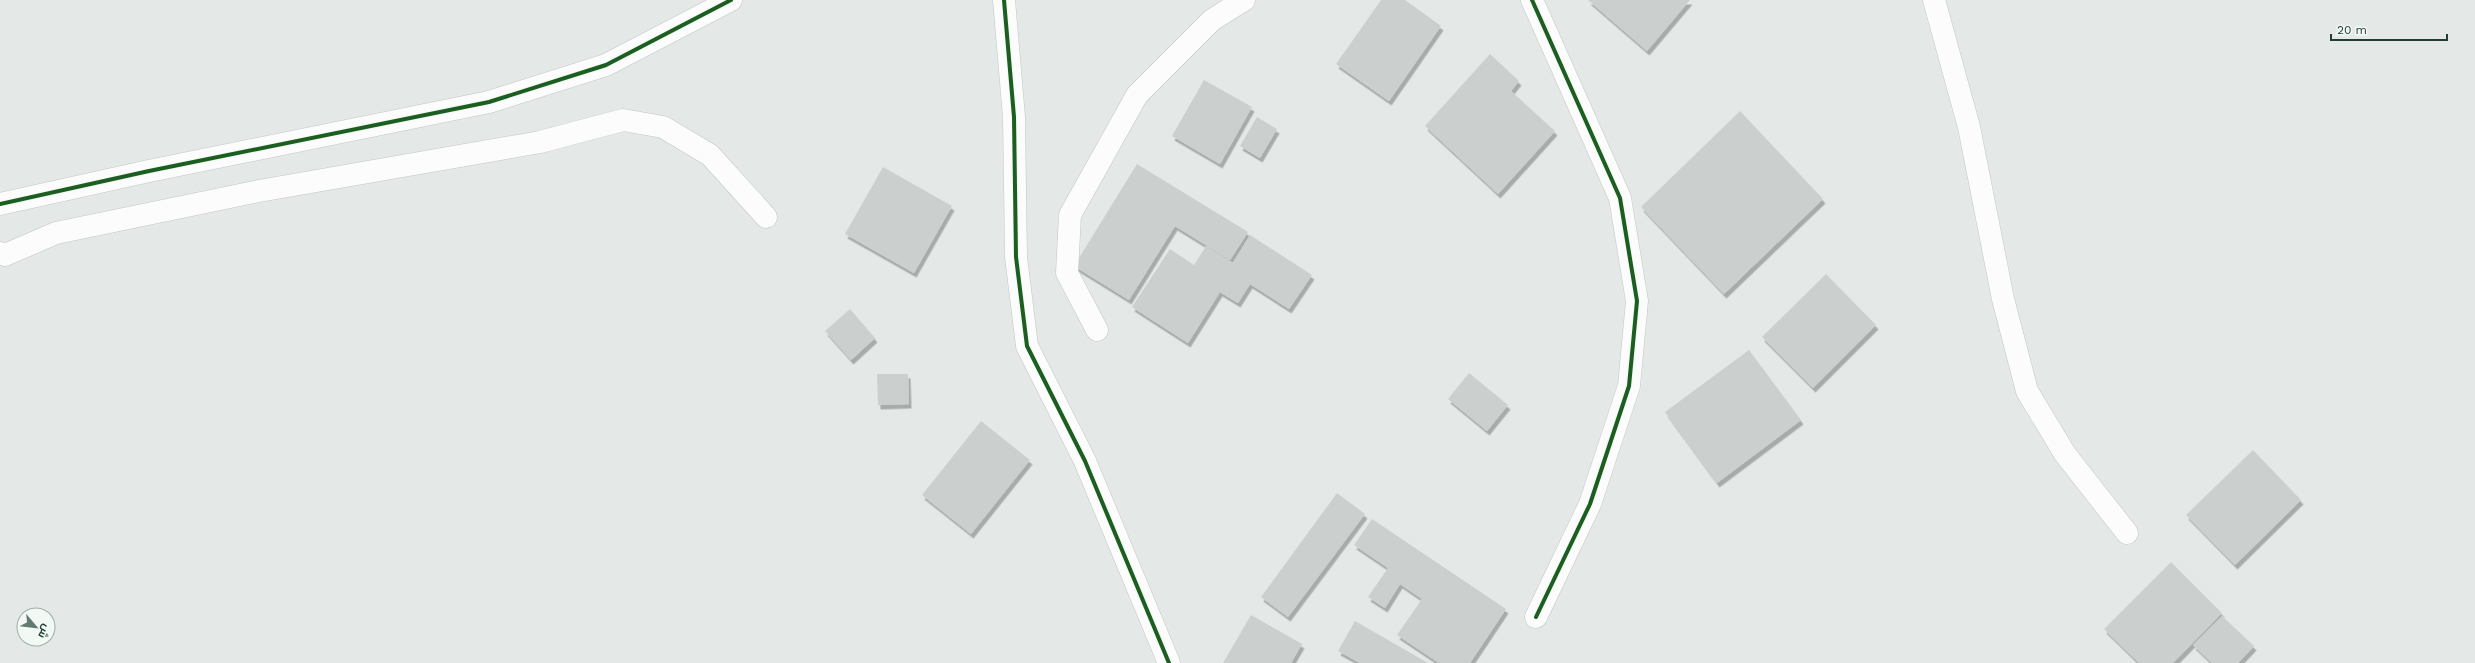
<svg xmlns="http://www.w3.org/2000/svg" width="2475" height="663" font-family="'Work Sans',Cairo,sans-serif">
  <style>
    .building { fill: #cbd0ce; filter: url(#shadow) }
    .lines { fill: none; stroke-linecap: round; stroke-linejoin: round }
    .minor-casing { stroke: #c1c6c4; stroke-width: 23 }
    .minor { stroke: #fbfcfb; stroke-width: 22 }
    .cycleway-casing { stroke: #f2f9f5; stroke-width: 6 }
    .cycleway { stroke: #1b5e20; stroke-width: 4 }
  </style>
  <defs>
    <filter id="shadow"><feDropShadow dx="2.5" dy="4.5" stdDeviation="0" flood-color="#0004"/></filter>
  </defs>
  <rect width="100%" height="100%" fill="#e4e9e7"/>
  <!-- building -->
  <g class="building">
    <polygon points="1381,0 1405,0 1441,26 1389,101 1336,64"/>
    <polygon points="1588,0 1690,0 1647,51"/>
    <polygon points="1490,54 1519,81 1511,91 1555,131 1498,194 1425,126"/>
    <polygon points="1204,80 1252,107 1220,164 1172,136"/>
    <polygon points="1740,111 1823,199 1724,294 1641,207"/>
    <polygon points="1257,117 1277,129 1260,158 1240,146"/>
    <polygon points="1137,164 1248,232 1230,260 1175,226 1129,300 1074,266"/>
    <polygon points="883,167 952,206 914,273 845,234"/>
    <polygon points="1250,235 1312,275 1289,309 1250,284 1238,303 1220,292 1188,343 1132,307 1170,249 1194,265 1206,246 1233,263"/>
    <polygon points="1826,274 1876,325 1813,388 1762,337"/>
    <polygon points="850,309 875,338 851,360 825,331"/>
    <polygon points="1749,350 1801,420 1717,483 1665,412"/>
    <polygon points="1469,373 1508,405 1487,431 1448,399"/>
    <polygon points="877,374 908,374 909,404 878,405"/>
    <polygon points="981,421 1030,460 971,534 922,495"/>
    <polygon points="2253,450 2301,500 2235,565 2186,515"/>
    <polygon points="1337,493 1365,514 1288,617 1261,597"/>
    <polygon points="1372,519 1506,609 1470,663 1439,663 1397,635 1422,599 1400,584 1385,608 1368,597 1388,568 1354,545"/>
    <polygon points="2171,562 2222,613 2173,663 2139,663 2104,629"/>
    <polygon points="1251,615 1302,644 1291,663 1223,663"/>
    <polygon points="2222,616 2254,646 2238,663 2212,663 2193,645"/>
    <polygon points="1355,621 1428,663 1360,663 1338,651"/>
  </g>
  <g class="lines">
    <!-- minor casing -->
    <g class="minor-casing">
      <g id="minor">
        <polyline points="1004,0 1014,117 1016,257 1027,346 1085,461 1169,663"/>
        <polyline points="1532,0 1620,198 1637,301 1629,386 1590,504 1536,617"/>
        <polyline points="1934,0 1969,127 2003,299 2027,391 2065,454 2127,533"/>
        <polyline points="0,204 149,171 489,102 606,65 731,0"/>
        <polyline points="0,253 5,255 56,233 259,191 540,142 623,120 663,127 710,155 766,217"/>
        <polyline points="1097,330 1067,273 1070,215 1137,95 1212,20 1244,0"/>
      </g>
    </g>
    <!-- minor -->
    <use href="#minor" class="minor"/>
    <!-- cycleway casing -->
    <g class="cycleway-casing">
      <g id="cycleway">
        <polyline points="1004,0 1014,117 1016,257 1027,346 1085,461 1169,663"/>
        <polyline points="1532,0 1620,198 1637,301 1629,386 1590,504 1536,617"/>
        <polyline points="0,204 149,171 489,102 606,65 731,0"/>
      </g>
    </g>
    <!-- cycleway -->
    <use href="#cycleway" class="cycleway"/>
  </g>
  <!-- north arrow -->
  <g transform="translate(36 627) rotate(118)"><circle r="19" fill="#f2f9f5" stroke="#9eaea8"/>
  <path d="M0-3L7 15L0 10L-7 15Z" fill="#657973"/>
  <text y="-6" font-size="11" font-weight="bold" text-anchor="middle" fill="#213d35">ش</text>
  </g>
  <!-- scale -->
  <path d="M2331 34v6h116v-6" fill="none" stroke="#213d35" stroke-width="2"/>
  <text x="2337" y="34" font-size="12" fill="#213d35" stroke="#f2f9f5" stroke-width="3" paint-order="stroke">20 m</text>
</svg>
